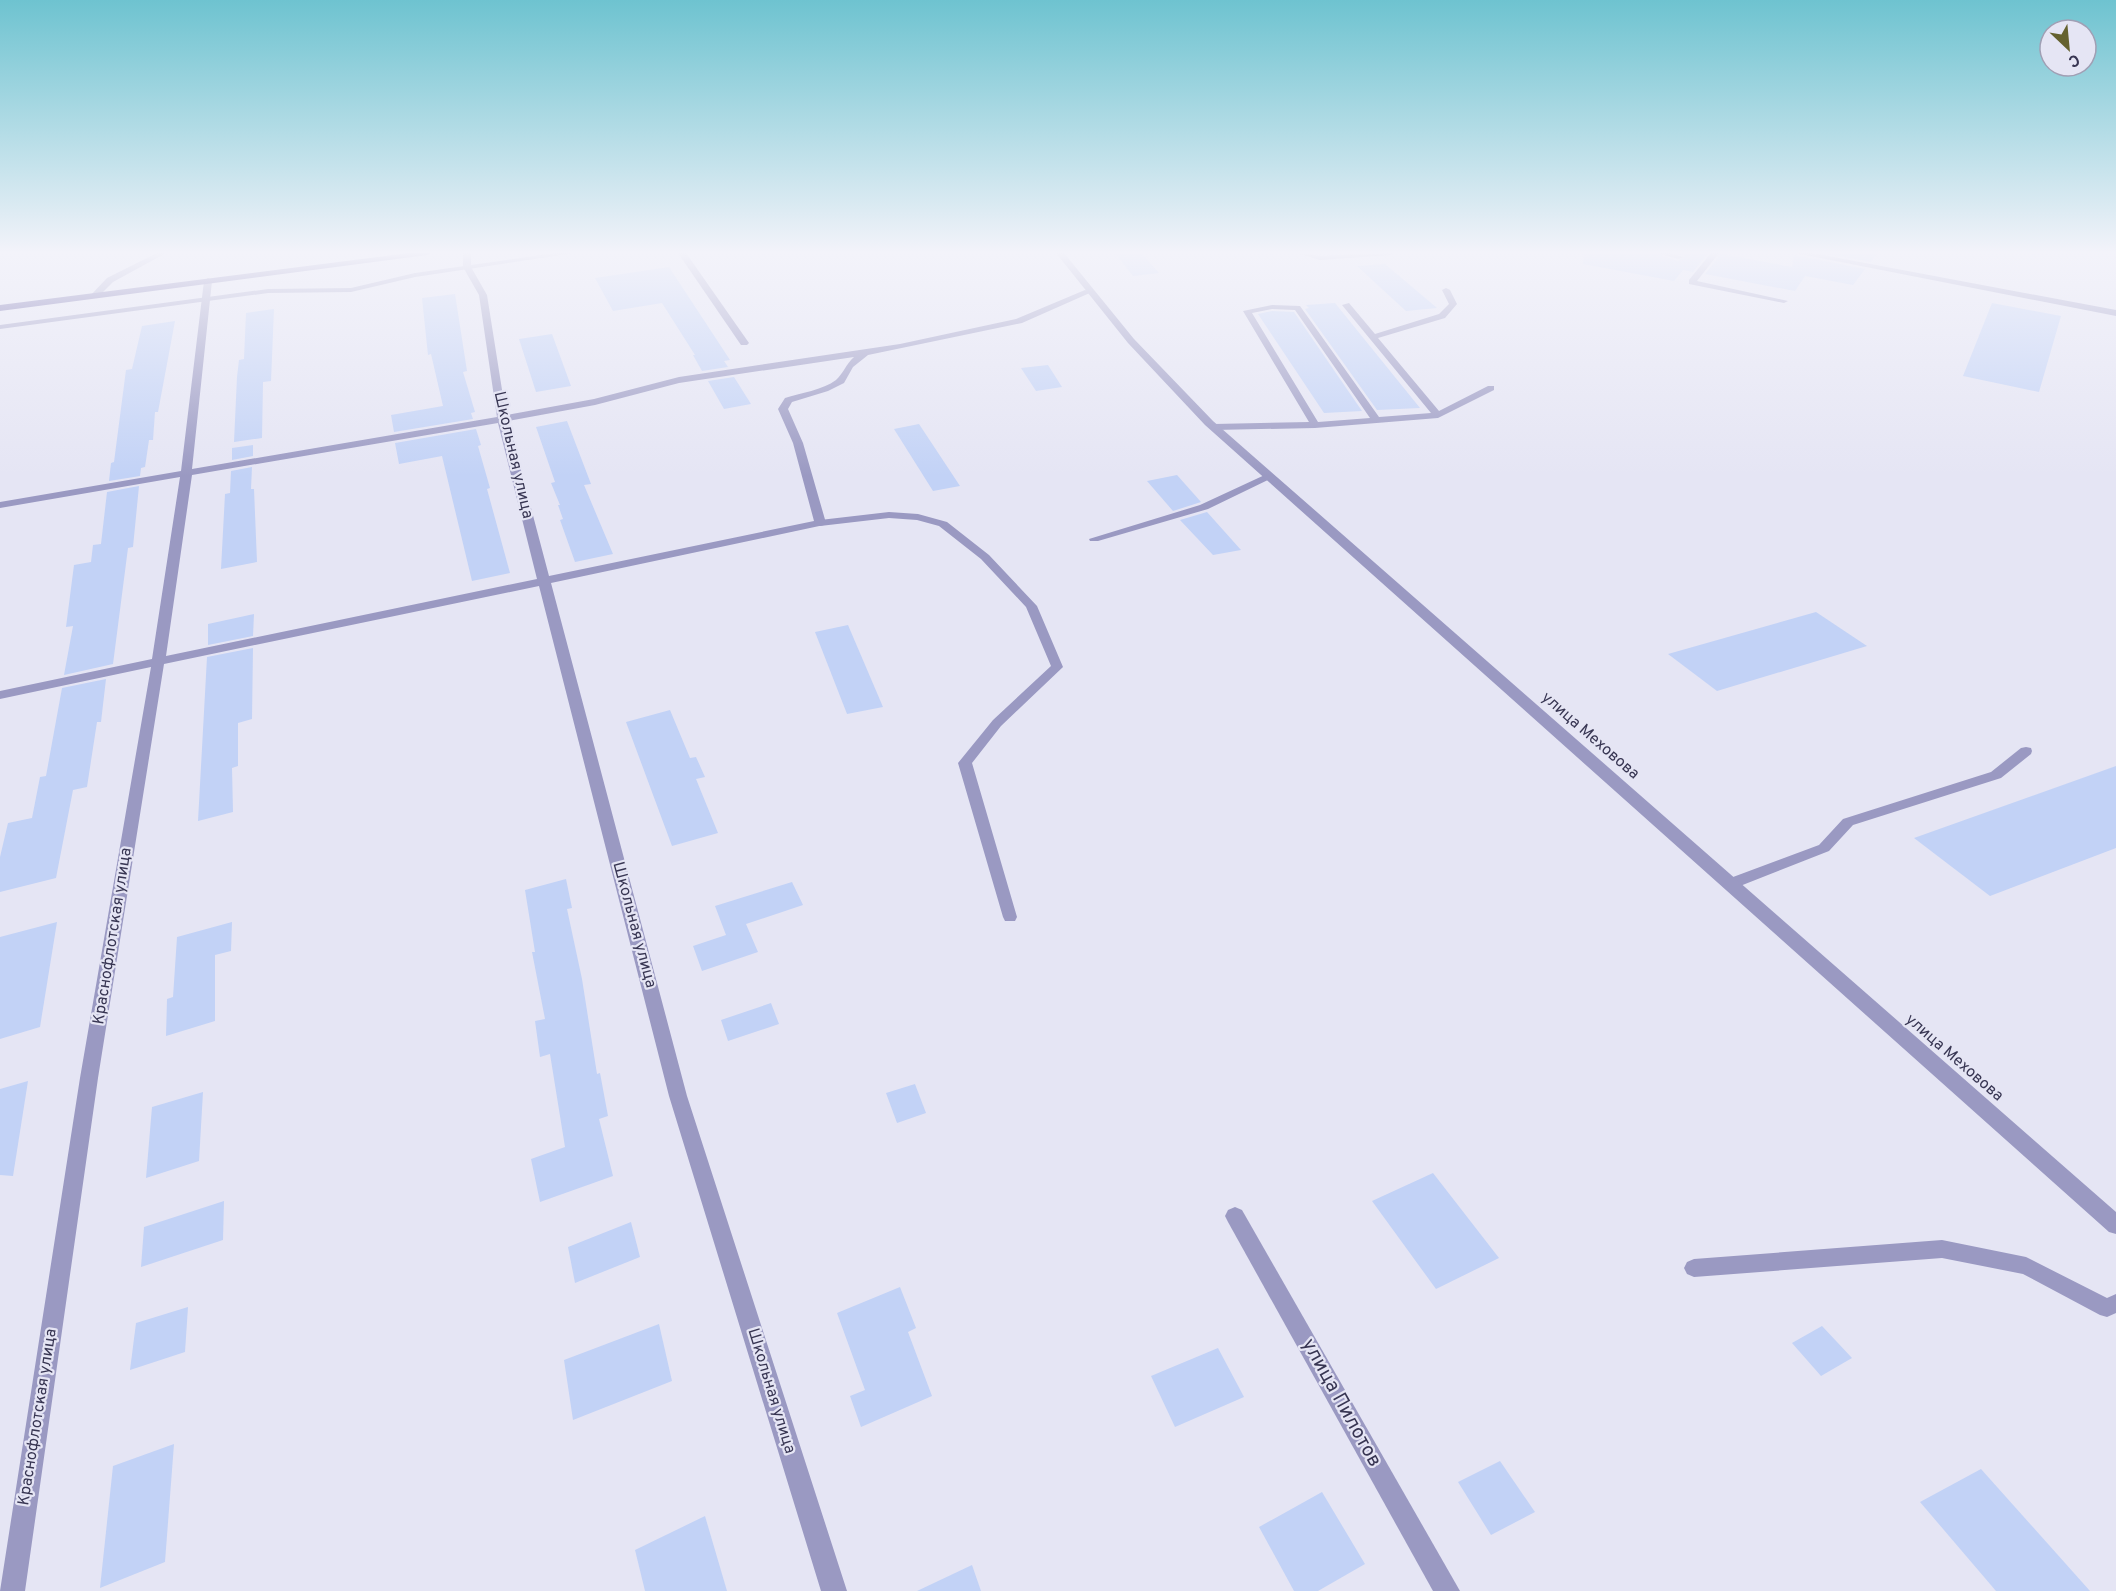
<svg xmlns="http://www.w3.org/2000/svg" width="2116" height="1591" font-family="Overpass,sans-serif">
  <style>
    .building { fill: #c2d2f6 }
    .lines { fill: none; stroke-linecap: round; stroke-linejoin: round }
    .service { fill: #9a99c2; fill-rule: evenodd }
    .minor { fill: #9a99c2; fill-rule: evenodd }
    .tertiary { fill: #9a99c2; fill-rule: evenodd }
    .primary { fill: #5e569e; fill-rule: evenodd }
    .labels { text-anchor: middle; dominant-baseline: central; stroke-width: 4.5; stroke-linejoin: round; paint-order: stroke }
    .street-label { font-size: 16px; fill: #383653; stroke: #e5e5f4 }
    .near-street-label { font-size: 20px; fill: #383653; stroke: #e5e5f4 }
  </style>
  <rect width="100%" height="100%" fill="#e5e5f4"/>
  <!-- building -->
  <g class="building">
    <polygon points="1115,253 1141,253 1159,273 1133,276"/>
    <polygon points="1584,253 1654,253 1678,261 1685,256 1678,253 1708,253 1693,272 1683,270 1674,281 1583,264"/>
    <polygon points="1824,253 1877,253 1871,262"/>
    <polygon points="1721,254 1792,267 1794,255 1865,269 1853,285 1805,276 1795,291 1705,274"/>
    <polygon points="1385,264 1437,308 1406,311 1357,266"/>
    <polygon points="669,267 730,360 724,361 728,367 702,371 693,355 695,355 662,303 613,311 595,278"/>
    <polygon points="455,294 467,371 463,372 475,412 471,413 473,419 394,432 391,415 443,406 431,354 428,355 422,298"/>
    <polygon points="1335,303 1420,408 1377,410 1305,309 1309,308 1306,305"/>
    <polygon points="1992,303 2061,316 2039,392 1963,376"/>
    <polygon points="274,309 271,381 263,382 262,438 234,442 237,377 239,360 244,359 246,313"/>
    <polygon points="1272,311 1294,312 1362,411 1324,413 1258,314"/>
    <polygon points="175,321 158,412 155,412 153,440 149,440 145,467 141,468 140,476 109,481 111,463 114,462 126,370 132,369 142,326"/>
    <polygon points="552,334 571,386 536,392 519,339"/>
    <polygon points="1048,365 1062,387 1036,391 1021,368"/>
    <polygon points="734,377 751,404 724,409 708,381"/>
    <polygon points="567,421 591,484 584,485 613,554 575,562 560,520 563,519 558,505 560,505 551,483 555,482 536,427"/>
    <polygon points="919,424 960,486 933,491 894,429"/>
    <polygon points="476,429 481,445 478,446 490,488 487,489 510,573 472,581 442,456 399,464 395,443"/>
    <polygon points="253,445 253,456 232,460 232,448"/>
    <polygon points="252,467 251,489 254,489 257,562 221,569 225,494 230,493 231,471"/>
    <polygon points="1177,475 1201,502 1173,511 1147,481"/>
    <polygon points="139,486 133,547 128,548 113,664 64,675 73,626 66,627 74,565 91,562 93,545 101,544 107,492"/>
    <polygon points="1207,512 1241,550 1213,555 1180,520"/>
    <polygon points="1816,612 1867,646 1717,691 1668,654"/>
    <polygon points="254,614 253,636 208,645 208,624"/>
    <polygon points="848,625 883,707 847,714 815,632"/>
    <polygon points="253,648 252,719 238,723 238,766 232,768 233,812 198,821 207,657"/>
    <polygon points="106,679 101,722 97,722 87,787 73,790 56,878 0,892 0,857 8,823 32,818 40,777 46,776 62,688"/>
    <polygon points="670,710 690,758 696,757 705,777 696,779 718,833 672,846 626,722"/>
    <polygon points="2116,766 2116,848 1990,896 1914,838"/>
    <polygon points="566,879 572,908 567,909 582,979 597,1074 600,1073 608,1116 599,1119 613,1176 540,1202 531,1159 565,1147 550,1054 540,1057 535,1021 545,1019 532,952 535,952 525,890"/>
    <polygon points="792,882 803,905 746,924 758,952 702,971 693,946 726,935 715,906"/>
    <polygon points="57,922 40,1027 0,1039 0,937"/>
    <polygon points="232,922 231,951 215,955 215,1021 166,1036 167,999 173,997 177,937"/>
    <polygon points="771,1003 779,1024 728,1041 721,1020"/>
    <polygon points="28,1081 13,1176 0,1175 0,1089"/>
    <polygon points="915,1084 926,1113 897,1123 886,1093"/>
    <polygon points="203,1092 199,1161 146,1178 152,1107"/>
    <polygon points="1433,1173 1499,1258 1436,1289 1372,1201"/>
    <polygon points="224,1201 223,1240 141,1267 144,1227"/>
    <polygon points="631,1222 640,1257 575,1283 568,1247"/>
    <polygon points="900,1287 916,1328 908,1332 932,1396 861,1427 850,1396 865,1390 837,1313"/>
    <polygon points="188,1307 185,1352 130,1370 136,1323"/>
    <polygon points="659,1324 672,1381 573,1420 564,1360"/>
    <polygon points="1822,1326 1852,1358 1821,1376 1792,1343"/>
    <polygon points="1218,1348 1244,1397 1175,1427 1151,1376"/>
    <polygon points="174,1444 165,1562 100,1588 113,1466"/>
    <polygon points="1500,1461 1535,1512 1491,1535 1458,1482"/>
    <polygon points="1981,1469 2090,1591 1996,1591 1920,1502"/>
    <polygon points="1322,1492 1365,1564 1318,1591 1294,1591 1259,1527"/>
    <polygon points="705,1516 727,1591 645,1591 635,1550"/>
    <polygon points="972,1565 981,1591 917,1591"/>
  </g>
  <g class="lines">
    <!-- service -->
    <g class="service">
      <polygon points="157,253 166,253 113,282 97,298 90,296 107,278"/>
      <polygon points="555,253 574,253 415,277 351,292 268,293 0,329 0,325 268,289 351,288 415,273"/>
      <polygon points="1297,253 1320,256 1394,253 1390,255 1320,260"/>
      <polygon points="1656,253 1670,253 1683,257 1679,259"/>
      <polygon points="1711,253 1719,253 1697,281 1788,301 1784,303 1689,284 1689,280"/>
      <path d="M1446,288L1450,290L1457,304L1445,318L1378,338L1439,411L1488,386H1494V390L1438,418L1315,428L1214,430L1209,427L1214,424L1309,422L1243,311L1272,305L1300,306L1379,417L1431,413L1342,305L1349,303L1375,334L1439,314L1449,304L1442,290ZM1272,309L1295,310L1370,418L1318,422L1252,313Z"/>
      <polygon points="1269,473 1272,474 1272,478 1208,509 1098,541 1090,541 1089,539 1200,505"/>
      <polygon points="889,512 918,514 947,522 989,555 1037,606 1063,667 1001,726 972,763 1017,917 1015,921 1005,921 1003,917 958,763 993,720 1051,666 1026,607 981,559 939,526 917,520 889,518 820,526 815,523 820,520"/>
      <polygon points="2026,747 2031,748 2032,751 2031,754 2001,778 1853,825 1829,851 1735,888 1725,888 1723,884 1725,880 1819,845 1843,819 1991,772 2021,748"/>
      <polygon points="1942,1240 2026,1257 2107,1298 2116,1294 2116,1313 2107,1317 2100,1315 2023,1274 1942,1258 1694,1277 1687,1274 1684,1268 1687,1262 1694,1259"/>
    </g>
    <!-- minor -->
    <g class="minor">
      <path d="M463,253H471V267L487,295L506,415L594,399L679,377L900,344L1016,319L1085,290L1092,292L1022,323L868,355L853,367L844,383L828,391L792,402L788,409L803,443L826,523L824,525L551,583L687,1096L847,1591H821L669,1096L539,586L164,664L98,1078L25,1591H0L80,1078L151,667L0,699V691L152,659L180,477L0,508V502L181,471L204,281L208,278L212,281L192,469L497,417L479,295L463,267ZM854,357C846,364 843,374 836,380C823,390 800,393 785,398L778,409L793,443L814,521L549,576L508,421L595,405L679,383ZM498,423L537,579L166,656L192,475Z"/>
      <polygon points="678,253 686,253 749,343 747,345 741,345"/>
      <polygon points="1795,253 1812,253 2116,310 2116,316"/>
      <polygon points="1235,1207 1242,1210 1460,1591 1433,1591 1228,1222 1225,1216 1228,1210"/>
    </g>
    <!-- tertiary -->
    <polygon class="tertiary" points="1056,253 1064,253 1134,339 1213,421 2116,1212 2116,1234 2109,1232 1205,425 1128,343"/>
    <!-- primary -->
    <polygon class="primary" points="409,253 431,253 427,255 0,311 0,305"/>
  </g>
  <!-- sky -->
  <linearGradient id="sky" x2="0" y2="1"><stop stop-color="#6ec3d0"/><stop offset="0.53" stop-color="#f3f3fa"/><stop offset="1" stop-color="#f3f3fa" stop-opacity="0"/></linearGradient>
  <rect width="2116" height="476" fill="url(#sky)"/>
  <g class="labels">
    <!-- street labels -->
    <g class="street-label">
      <text transform="translate(513 455) rotate(77)">Школьная улица</text>
      <text transform="translate(1590 736) rotate(41)">улица Меховова</text>
      <text transform="translate(634 925) rotate(75)">Школьная улица</text>
      <text transform="translate(113 936) rotate(-81)">Краснофлотская улица</text>
      <text transform="translate(1954 1058) rotate(41)">улица Меховова</text>
      <text transform="translate(771 1391) rotate(73)">Школьная улица</text>
      <text transform="translate(38 1417) rotate(-81)">Краснофлотская улица</text>
    </g>
    <!-- near-street labels -->
    <g class="near-street-label">
      <text transform="translate(1341 1403) rotate(61)">улица Пилотов</text>
    </g>
  </g>
  <!-- north arrow -->
  <g transform="translate(2068 48) rotate(154)"><circle r="28" fill="#e5e5f4" stroke="#a09fb4" stroke-width="1.5"/>
  <path d="M0-4.5L10 22L0 15L-10 22Z" fill="#65622f"/>
  <text y="-9" font-size="16" font-weight="bold" text-anchor="middle" fill="#383653">С</text>
  </g>
</svg>
